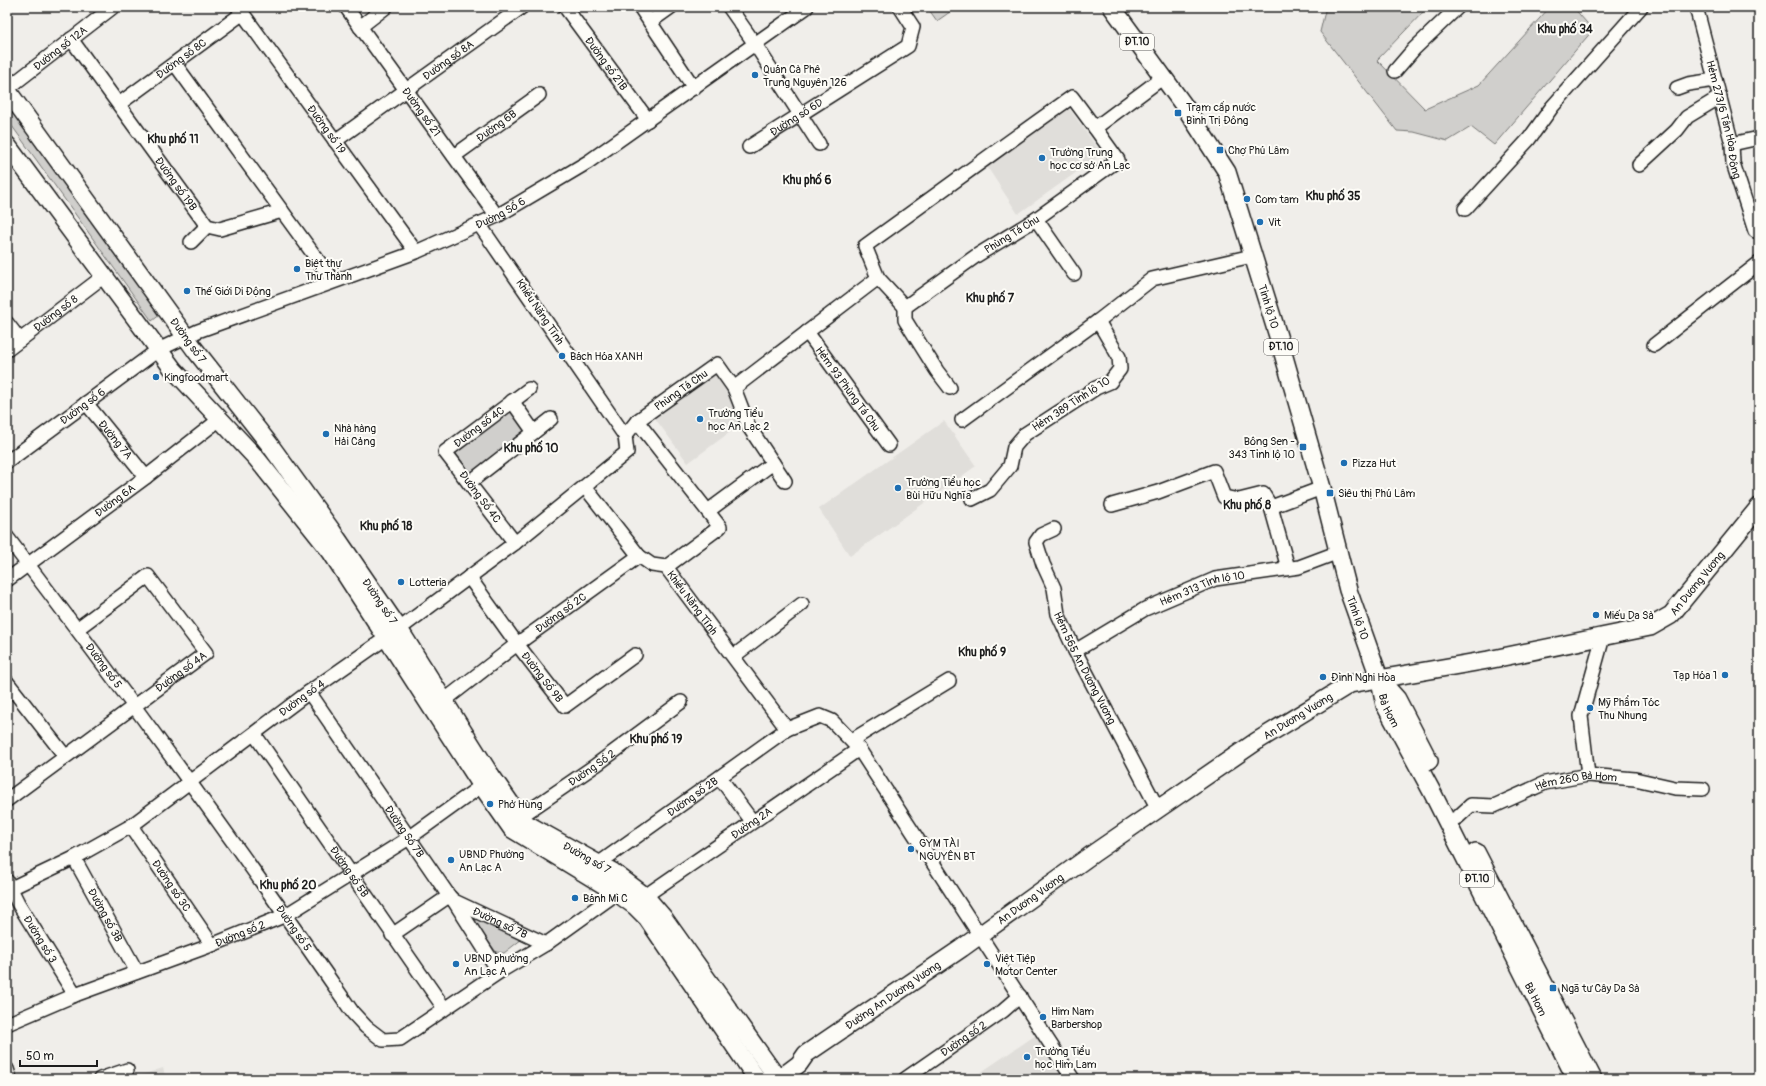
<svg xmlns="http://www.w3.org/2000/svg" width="1766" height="1086" font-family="Pangolin,sans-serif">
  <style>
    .built { fill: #e0deda }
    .green { fill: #d0cfcc; stroke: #767674 }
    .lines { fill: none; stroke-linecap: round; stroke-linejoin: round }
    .minor-casing { stroke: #1c1c1c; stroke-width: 16 }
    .major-casing { stroke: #1c1c1c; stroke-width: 20 }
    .minor { stroke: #fdfcf7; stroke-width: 13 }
    .major { stroke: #fdfcf7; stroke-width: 17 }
    .poi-dot { fill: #1f6fb2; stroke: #fdfcf7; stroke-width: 1.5 }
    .labels { text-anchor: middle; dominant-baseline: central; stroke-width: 4; stroke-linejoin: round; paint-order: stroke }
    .shield { fill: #fdfcf7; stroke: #605f5e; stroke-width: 1 }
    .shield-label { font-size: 10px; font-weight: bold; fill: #1c1c1c }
    .street-label { font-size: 11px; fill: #1c1c1c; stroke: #fdfcf7 }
    .poi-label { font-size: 11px; fill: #1c1c1c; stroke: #fdfcf7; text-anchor: start }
    .neighbourhood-label { font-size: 12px; font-weight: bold; fill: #1c1c1c; stroke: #fdfcf7 }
  </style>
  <rect width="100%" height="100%" fill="#f0eeea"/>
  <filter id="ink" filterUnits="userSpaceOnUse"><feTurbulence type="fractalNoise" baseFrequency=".025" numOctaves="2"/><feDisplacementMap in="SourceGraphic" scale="8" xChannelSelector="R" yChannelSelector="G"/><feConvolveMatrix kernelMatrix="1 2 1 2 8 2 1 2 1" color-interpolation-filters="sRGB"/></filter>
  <g filter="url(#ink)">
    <!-- built -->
    <g class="built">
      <polygon points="1066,104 1102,154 1018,214 984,162"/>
      <polygon points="714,372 745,421 688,463 654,417"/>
      <polygon points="944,421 976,466 850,556 819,509"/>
      <polygon points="1036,1035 1065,1079 971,1079"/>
      <polygon points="163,1068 166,1079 130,1079"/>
    </g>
    <!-- green -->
    <g class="green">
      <polygon points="927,7 957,7 937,21"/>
      <polygon points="1322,7 1428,7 1377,60 1425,109 1479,85 1550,7 1573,7 1593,30 1494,145 1471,127 1448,141 1414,132 1397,131 1320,32 1325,11"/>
      <polygon points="7,99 161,314 152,321 7,119"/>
      <polygon points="510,410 527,431 471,474 455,452"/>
      <polygon points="467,911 522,939 504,953 496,952"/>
    </g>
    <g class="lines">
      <!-- minor casing -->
      <g class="minor-casing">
        <g id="minor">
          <path id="s1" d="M238,7L416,252"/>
          <path id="s2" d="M346,7L497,216"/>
          <path id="s3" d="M565,7L648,120"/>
          <polyline points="640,7 694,88"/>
          <polyline points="729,7 755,44 819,144"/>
          <path id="s4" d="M1696,7L1732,144L1733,163L1755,231"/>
          <polyline points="650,22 671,7"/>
          <polyline points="360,27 386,7"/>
          <path id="s5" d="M71,39L207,226L220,229L282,211"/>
          <polyline points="175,64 333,281"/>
          <polyline points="1395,71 1414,49 1458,7"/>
          <polyline points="1677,88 1688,84 1715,80"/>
          <path id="s6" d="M7,89L113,7"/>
          <path id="s7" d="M119,104L243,13"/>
          <path id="s8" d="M335,141L522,7"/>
          <polyline points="1732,144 1759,138"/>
          <path id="s9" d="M749,147L908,46L913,27L900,7"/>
          <path id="s10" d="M454,156L539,95"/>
          <polyline points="1639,165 1677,130 1687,117 1720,97"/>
          <polyline points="1465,209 1529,139 1552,107 1641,7"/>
          <polyline points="1036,219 1074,274"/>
          <polyline points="191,242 207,226"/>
          <path id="s11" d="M878,278L905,307L976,256L1036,219L1118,160L1095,128"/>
          <polyline points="905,307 905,320 937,371 950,388"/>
          <polyline points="7,323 20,340"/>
          <path id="s12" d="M807,332L889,445"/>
          <polyline points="1654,345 1759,263"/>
          <path id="s13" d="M7,350L104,276"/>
          <polyline points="734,388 749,427 785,481"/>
          <polyline points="512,401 534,432"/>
          <path id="s14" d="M86,403L146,477"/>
          <polyline points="962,420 1098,321 1152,279 1252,256"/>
          <polyline points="637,421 720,527 666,567"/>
          <path id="s15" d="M625,436L637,421L717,364L734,388L878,278L865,246C934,197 1002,146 1072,97L1095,128L1162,78"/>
          <path id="s16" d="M7,462L158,350L198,331L416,252L497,216L588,162L807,7"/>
          <polyline points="469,483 551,419"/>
          <path id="s17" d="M585,487L639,556L652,565L666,567L787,729"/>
          <polyline points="972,499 990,490 1010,466 1014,447 1025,434 1096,388 1110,382 1120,369 1119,357 1098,321"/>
          <polyline points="1112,505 1158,492 1214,471 1224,497 1239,500 1263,494 1271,507 1322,488"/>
          <polyline points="1271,507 1288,568"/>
          <polyline points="708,511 773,463"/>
          <path id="s18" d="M1054,529L1041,535L1036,542L1043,564L1054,588L1058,614L1075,651L1158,809"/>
          <path id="s19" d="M7,537C126,693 242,851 353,1013L366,1027L383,1040L400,1039L499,972L546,944L617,893L623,887"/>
          <path id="s20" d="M515,543L445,452L529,389"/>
          <path id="s21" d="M469,577L517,644L565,706L635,655"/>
          <path id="s22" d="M7,580L146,477L220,419"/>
          <path id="s23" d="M1075,651L1145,609L1215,579L1299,567L1339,552"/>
          <polyline points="734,656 802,604"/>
          <polyline points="7,682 65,756"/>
          <path id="s24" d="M309,692L449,896L454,901L499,972"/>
          <path id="s25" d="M445,700L517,644L639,556"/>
          <path id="s26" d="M255,735L444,1008"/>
          <polyline points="852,740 949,681"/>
          <polyline points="1588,775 1581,716 1603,637"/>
          <polyline points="720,778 752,821"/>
          <path id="s27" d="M7,800L206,653L148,576L77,629"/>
          <path id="s28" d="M520,817L596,765L681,702"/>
          <path id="s29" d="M1448,822L1458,817L1471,805L1494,806L1545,783L1588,775L1635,779L1675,788L1703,789"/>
          <path id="s30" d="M131,826L212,945"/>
          <path id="s31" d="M74,858L137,972"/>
          <path id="s32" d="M598,864L787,729L820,716L832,721L859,749L1073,1079"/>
          <path id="s33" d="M7,881L18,903L75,995"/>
          <path id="s34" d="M7,890L74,858L131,826L309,692L406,624L515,543L627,452L625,436L479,224"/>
          <path id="s35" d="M645,896L859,749"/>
          <path id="s36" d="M454,901L546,944"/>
          <polyline points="392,935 449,896"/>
          <path id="s37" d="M7,1024L75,995L212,945L286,915L409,838L488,781"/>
          <polyline points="7,1069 10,1079"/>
          <polyline points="100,1079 127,1070"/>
          <path id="s38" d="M905,1079L1003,1011L1020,996"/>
        </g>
      </g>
      <!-- major casing -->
      <g class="major-casing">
        <g id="major">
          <path id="s39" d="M1112,7L1185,107L1227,172L1278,336L1322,488L1348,590L1380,680L1385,705L1431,790L1576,1079"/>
          <path id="s40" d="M7,90L196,351L270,445L332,531L399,629L488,771L520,817L525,823L613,872L645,896L663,917L778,1079"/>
          <polyline points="7,145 173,369 257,459 331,552 482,786 512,829 617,893 635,906 647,918 757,1079"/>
          <polyline points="1380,680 1397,699 1429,761"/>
          <polyline points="1476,852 1593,1079"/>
          <path id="s41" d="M779,1079L799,1064L806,1054L962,948L1094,853L1257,741L1350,684L1488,660L1650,627L1671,615L1759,507"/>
        </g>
      </g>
      <!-- minor -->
      <use href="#minor" class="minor"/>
      <!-- major -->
      <use href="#major" class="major"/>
    </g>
  </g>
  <!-- markers -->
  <g class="poi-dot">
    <circle cx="755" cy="75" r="4"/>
    <rect x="1174" y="109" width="8" height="8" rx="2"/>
    <rect x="1216" y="146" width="8" height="8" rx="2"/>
    <circle cx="1042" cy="158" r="4"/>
    <circle cx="1247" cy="199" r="4"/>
    <circle cx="1260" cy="222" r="4"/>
    <circle cx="297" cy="269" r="4"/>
    <circle cx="187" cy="291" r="4"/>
    <circle cx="562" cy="356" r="4"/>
    <circle cx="156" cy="377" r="4"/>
    <circle cx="700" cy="419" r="4"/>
    <circle cx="326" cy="434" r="4"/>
    <rect x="1299" y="443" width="8" height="8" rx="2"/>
    <circle cx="1344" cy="463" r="4"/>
    <circle cx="898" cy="488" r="4"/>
    <rect x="1326" y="489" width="8" height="8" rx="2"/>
    <circle cx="401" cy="582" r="4"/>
    <circle cx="1596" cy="615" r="4"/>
    <circle cx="1725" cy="675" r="4"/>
    <circle cx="1323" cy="677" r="4"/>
    <circle cx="1590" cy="708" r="4"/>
    <circle cx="490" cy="804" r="4"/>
    <circle cx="911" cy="849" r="4"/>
    <circle cx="451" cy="860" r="4"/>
    <circle cx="575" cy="898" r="4"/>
    <circle cx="456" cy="964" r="4"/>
    <circle cx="987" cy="964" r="4"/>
    <rect x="1549" y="984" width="8" height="8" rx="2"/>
    <circle cx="1043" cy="1017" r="4"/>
    <circle cx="1027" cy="1057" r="4"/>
  </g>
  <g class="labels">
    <!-- shield labels -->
    <g class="shield">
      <rect x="1120" y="34" width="34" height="16" rx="3"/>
      <rect x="1264" y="339" width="34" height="16" rx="3"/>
      <rect x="1460" y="871" width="34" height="16" rx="3"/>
    </g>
    <g class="shield-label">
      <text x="1137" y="42">ĐT.10</text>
      <text x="1281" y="347">ĐT.10</text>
      <text x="1477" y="879">ĐT.10</text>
    </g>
    <!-- street labels -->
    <g class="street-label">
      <text stroke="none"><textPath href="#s6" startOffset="67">Đường số 12A</textPath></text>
      <text stroke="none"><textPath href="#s7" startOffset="77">Đường số 8C</textPath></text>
      <text stroke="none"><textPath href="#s8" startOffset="139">Đường số 8A</textPath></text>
      <text stroke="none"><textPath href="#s3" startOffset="70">Đường số 21B</textPath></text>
      <text stroke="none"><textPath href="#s2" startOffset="129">Đường số 21</textPath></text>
      <text stroke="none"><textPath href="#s9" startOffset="56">Đường số 6D</textPath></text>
      <text stroke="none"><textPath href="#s4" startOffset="116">Hẻm 273/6 Tân Hòa Đông</textPath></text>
      <text stroke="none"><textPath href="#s10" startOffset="52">Đường 6B</textPath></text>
      <text stroke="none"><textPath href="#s1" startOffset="151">Đường số 19</textPath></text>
      <text stroke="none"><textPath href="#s5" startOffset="179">Đường số 19B</textPath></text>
      <text stroke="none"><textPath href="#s16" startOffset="557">Đường Số 6</textPath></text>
      <text stroke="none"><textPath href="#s11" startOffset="169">Phùng Tá Chu</textPath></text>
      <text stroke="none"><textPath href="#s39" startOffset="342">Tỉnh lộ 10</textPath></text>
      <text transform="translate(540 312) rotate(56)">Khiếu Năng Tĩnh</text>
      <text stroke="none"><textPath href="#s13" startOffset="61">Đường số 8</textPath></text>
      <text stroke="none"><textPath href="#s40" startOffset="309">Đường số 7</textPath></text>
      <text stroke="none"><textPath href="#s12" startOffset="70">Hẻm 93 Phùng Tá Chu</textPath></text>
      <text stroke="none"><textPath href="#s15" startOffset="73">Phùng Tá Chu</textPath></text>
      <text transform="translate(1071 404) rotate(-33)">Hẻm 389 Tỉnh lộ 10</text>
      <text stroke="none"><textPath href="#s16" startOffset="94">Đường số 6</textPath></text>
      <text stroke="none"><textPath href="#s20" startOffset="157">Đường số 4C</textPath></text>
      <text stroke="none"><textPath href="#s14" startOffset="47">Đường 7A</textPath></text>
      <text transform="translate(480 497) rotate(53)">Đường Số 4C</text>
      <text stroke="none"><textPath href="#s22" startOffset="134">Đường 6A</textPath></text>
      <text stroke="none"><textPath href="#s41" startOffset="1066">An Dương Vương</textPath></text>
      <text stroke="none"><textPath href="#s23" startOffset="143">Hẻm 313 Tỉnh lộ 10</textPath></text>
      <text stroke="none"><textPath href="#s40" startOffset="633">Đường số 7</textPath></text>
      <text stroke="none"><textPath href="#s17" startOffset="162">Khiếu Năng Tĩnh</textPath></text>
      <text stroke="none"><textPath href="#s25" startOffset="145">Đường số 2C</textPath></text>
      <text stroke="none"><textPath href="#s39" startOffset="666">Tỉnh lộ 10</textPath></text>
      <text stroke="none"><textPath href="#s19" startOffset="161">Đường số 5</textPath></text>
      <text stroke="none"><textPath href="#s18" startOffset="159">Hẻm 565 An Dương Vương</textPath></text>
      <text stroke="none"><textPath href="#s27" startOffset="216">Đường số 4A</textPath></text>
      <text stroke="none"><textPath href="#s21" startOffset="124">Đường Số 9B</textPath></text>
      <text stroke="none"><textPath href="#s34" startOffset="353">Đường số 4</textPath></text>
      <text stroke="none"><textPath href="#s39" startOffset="764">Bà Hom</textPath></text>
      <text stroke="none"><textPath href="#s41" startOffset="634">An Dương Vương</textPath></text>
      <text stroke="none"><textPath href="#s28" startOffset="87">Đường Số 2</textPath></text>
      <text stroke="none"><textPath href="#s29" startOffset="139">Hẻm 260 Bà Hom</textPath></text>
      <text stroke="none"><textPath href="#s32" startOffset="116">Đường số 2B</textPath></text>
      <text stroke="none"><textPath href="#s35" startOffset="129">Đường 2A</textPath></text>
      <text stroke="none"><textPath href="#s24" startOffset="169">Đường Số 7B</textPath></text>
      <text stroke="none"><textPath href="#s40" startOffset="969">Đường số 7</textPath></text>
      <text stroke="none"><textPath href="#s26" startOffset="166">Đường số 5B</textPath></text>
      <text stroke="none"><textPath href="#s30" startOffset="72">Đường số 3C</textPath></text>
      <text stroke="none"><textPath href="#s41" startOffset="310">An Dương Vương</textPath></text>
      <text stroke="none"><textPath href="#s31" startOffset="65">Đường số 3B</textPath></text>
      <text stroke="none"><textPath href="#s36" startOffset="51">Đường số 7B</textPath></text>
      <text stroke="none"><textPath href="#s19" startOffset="485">Đường số 5</textPath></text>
      <text stroke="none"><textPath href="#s37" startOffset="250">Đường số 2</textPath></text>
      <text stroke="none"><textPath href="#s33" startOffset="67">Đường số 3</textPath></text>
      <text stroke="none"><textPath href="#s41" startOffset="142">Đường An Dương Vương</textPath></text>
      <text stroke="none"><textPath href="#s39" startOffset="1088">Bà Hom</textPath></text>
      <text stroke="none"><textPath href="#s38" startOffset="71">Đường số 2</textPath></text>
    </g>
    <!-- poi labels -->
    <g class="poi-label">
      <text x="763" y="69">Quán Cà Phê<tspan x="763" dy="13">Trung Nguyên 126</tspan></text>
      <text x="1186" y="107">Trạm cấp nước<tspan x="1186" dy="13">Bình Trị Đông</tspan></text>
      <text x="1228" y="150">Chợ Phú Lâm</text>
      <text x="1050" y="152">Trường Trung<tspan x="1050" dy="13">học cơ sở An Lạc</tspan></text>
      <text x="1255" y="199">Com tam</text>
      <text x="1268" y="222">Vit</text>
      <text x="305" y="263">Biệt thự<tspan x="305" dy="13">Thư Thành</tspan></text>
      <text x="195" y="291">Thế Giới Di Động</text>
      <text x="570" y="356">Bách Hóa XANH</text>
      <text x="164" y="377">Kingfoodmart</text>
      <text x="708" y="413">Trường Tiểu<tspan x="708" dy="13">học An Lạc 2</tspan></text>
      <text x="334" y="428">Nhà hàng<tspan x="334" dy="13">Hải Cảng</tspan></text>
      <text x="1295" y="441" text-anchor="end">Bông Sen -<tspan x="1295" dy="13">343 Tỉnh lộ 10</tspan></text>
      <text x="1352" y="463">Pizza Hut</text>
      <text x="906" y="482">Trường Tiểu học<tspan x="906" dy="13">Bùi Hữu Nghĩa</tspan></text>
      <text x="1338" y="493">Siêu thị Phú Lâm</text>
      <text x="409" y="582">Lotteria</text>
      <text x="1604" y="615">Miếu Da Sà</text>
      <text x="1717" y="675" text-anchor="end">Tạp Hóa 1</text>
      <text x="1331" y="677">Đình Nghi Hòa</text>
      <text x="1598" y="702">Mỹ Phẩm Tóc<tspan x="1598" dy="13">Thu Nhung</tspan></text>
      <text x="498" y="804">Phở Hùng</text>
      <text x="919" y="843">GYM TÀI<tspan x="919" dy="13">NGUYÊN BT</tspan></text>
      <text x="459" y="854">UBND Phường<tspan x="459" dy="13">An Lạc A</tspan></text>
      <text x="583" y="898">Bánh Mì C</text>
      <text x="464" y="958">UBND phường<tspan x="464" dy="13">An Lạc A</tspan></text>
      <text x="995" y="958">Việt Tiệp<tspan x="995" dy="13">Motor Center</tspan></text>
      <text x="1561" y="988">Ngã tư Cây Da Sà</text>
      <text x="1051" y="1011">Him Nam<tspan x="1051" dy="13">Barbershop</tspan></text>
      <text x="1035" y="1051">Trường Tiểu<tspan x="1035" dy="13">học Him Lam</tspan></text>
    </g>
    <!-- neighbourhood labels -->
    <g class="neighbourhood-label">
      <text x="1565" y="29">Khu phố 34</text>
      <text x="173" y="139">Khu phố 11</text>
      <text x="807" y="180">Khu phố 6</text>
      <text x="1333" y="196">Khu phố 35</text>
      <text x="990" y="298">Khu phố 7</text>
      <text x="531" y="448">Khu phố 10</text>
      <text x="1247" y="505">Khu phố 8</text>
      <text x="386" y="526">Khu phố 18</text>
      <text x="982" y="652">Khu phố 9</text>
      <text x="656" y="739">Khu phố 19</text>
      <text x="288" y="885">Khu phố 20</text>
    </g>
  </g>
  <!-- margin -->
  <rect width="1766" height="1086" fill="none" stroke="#fdfcf7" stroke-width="24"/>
  <rect x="12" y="12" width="1742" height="1062" fill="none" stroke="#1c1c1c" stroke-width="1.5" filter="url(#ink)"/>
  <!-- scale -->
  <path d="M20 1060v6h77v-6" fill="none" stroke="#1c1c1c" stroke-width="2"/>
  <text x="26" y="1060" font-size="12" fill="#1c1c1c" stroke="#fdfcf7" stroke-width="3" paint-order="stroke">50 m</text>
</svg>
